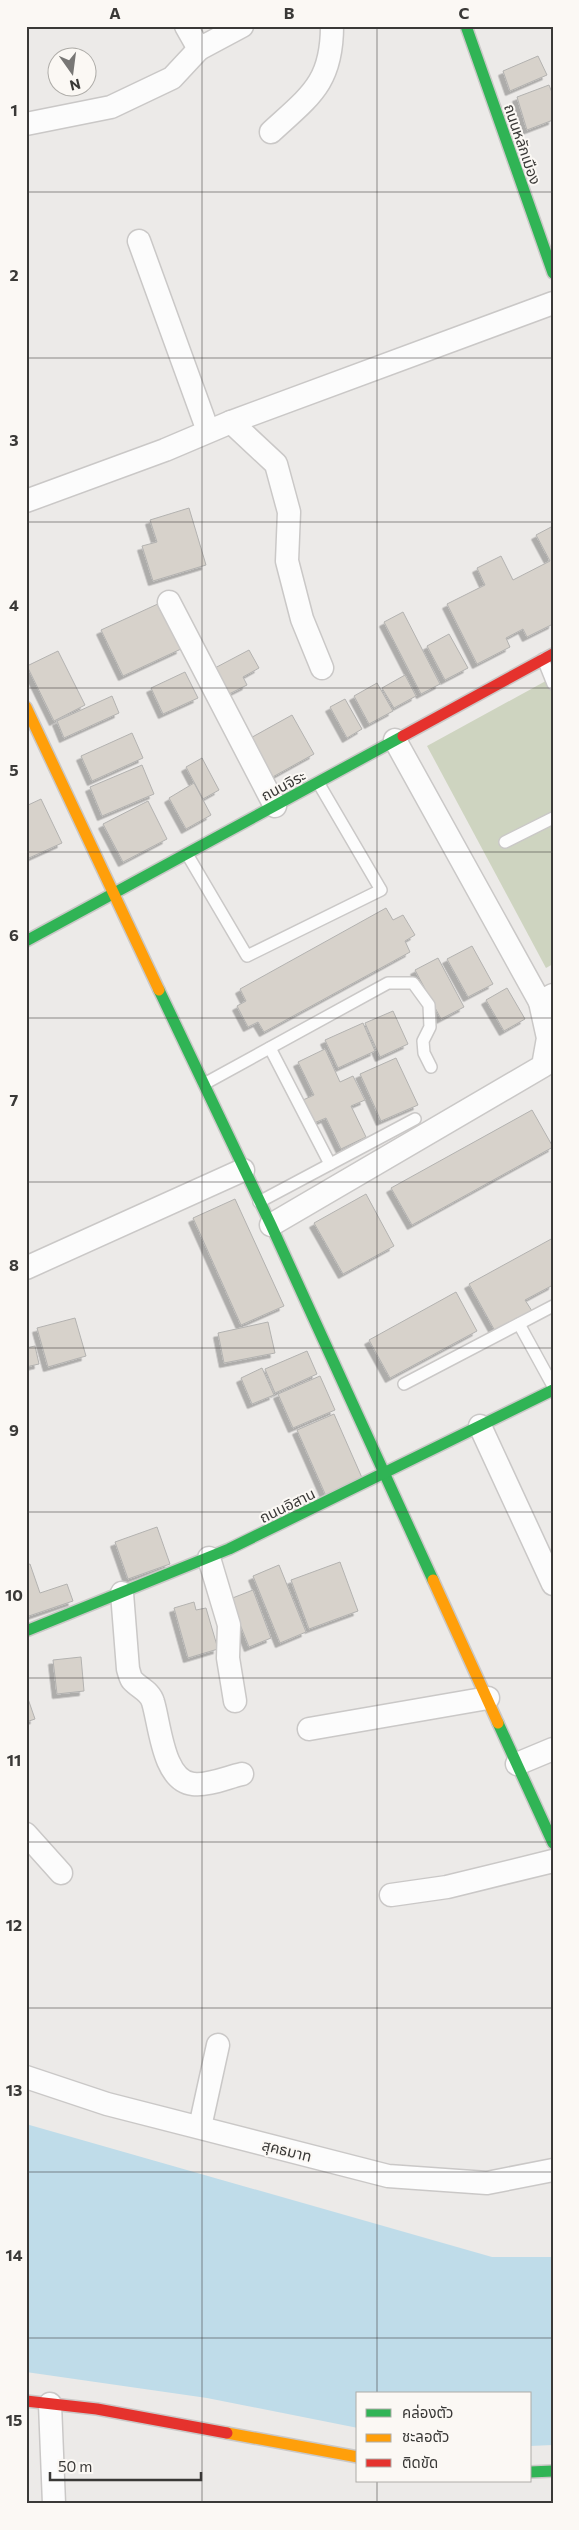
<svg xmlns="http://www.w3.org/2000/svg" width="579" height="2530" font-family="Commissioner,'Noto Sans Thai',sans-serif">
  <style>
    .green { fill: #ced4c0 }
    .water { fill: #bfdce9 }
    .building { fill: #d7d2cb; stroke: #b3b2b0; filter: url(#shadow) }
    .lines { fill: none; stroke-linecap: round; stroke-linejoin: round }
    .lane-casing { stroke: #cac8c7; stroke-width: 14 }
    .street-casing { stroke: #cac8c7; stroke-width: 25 }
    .fast-casing { stroke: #cac8c7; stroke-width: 14 }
    .slow-casing { stroke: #cac8c7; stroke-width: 14 }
    .jam-casing { stroke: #cac8c7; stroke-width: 14 }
    .lane { stroke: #fcfcfc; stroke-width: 11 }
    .street { stroke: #fcfcfc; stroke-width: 22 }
    .fast { stroke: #30b455; stroke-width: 11 }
    .slow { stroke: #ff9f0a; stroke-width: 11 }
    .jam { stroke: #e5322d; stroke-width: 11 }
    .grid { fill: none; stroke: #3a3937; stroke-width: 1; stroke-opacity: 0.55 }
    .labels { text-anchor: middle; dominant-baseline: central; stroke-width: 4; stroke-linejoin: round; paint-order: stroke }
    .street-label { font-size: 15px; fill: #3a3937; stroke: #fbf8f4 }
    .neatline { fill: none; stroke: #3a3937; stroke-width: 2 }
    .grid-label { font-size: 16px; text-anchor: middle; font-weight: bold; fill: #3a3937 }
  </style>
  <defs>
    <filter id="shadow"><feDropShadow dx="-4.5" dy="4.5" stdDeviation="0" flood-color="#0004"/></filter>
  </defs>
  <rect width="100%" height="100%" fill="#eceae8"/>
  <!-- green -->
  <polygon class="green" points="553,677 553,964 546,968 427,746"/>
  <!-- water -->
  <polygon class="water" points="26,2124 492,2257 553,2257 553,2445 530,2446 530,2394 358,2394 358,2428 207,2398 26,2372"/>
  <!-- building -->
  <g class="building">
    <polygon points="538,56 547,75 510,91 503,71"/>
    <polygon points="549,85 553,95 553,120 527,130 517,97"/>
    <polygon points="189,508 206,565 153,581 142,546 157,542 150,520"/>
    <polygon points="553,526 553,624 527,637 523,629 506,638 510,647 477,664 447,604 485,585 477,568 501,556 513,580 550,561 536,535"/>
    <polygon points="160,603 181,649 123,676 101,630"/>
    <polygon points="403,612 440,684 421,694 384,622"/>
    <polygon points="449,634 468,668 445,680 427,646"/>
    <polygon points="249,650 259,668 243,677 247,685 227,695 213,669"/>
    <polygon points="58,651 85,705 54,721 27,666"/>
    <polygon points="185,672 198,698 163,714 151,688"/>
    <polygon points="405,675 416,696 394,708 382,688"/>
    <polygon points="377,683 393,711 369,724 354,696"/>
    <polygon points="112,696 119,713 64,738 57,721"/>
    <polygon points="345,699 362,729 347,738 330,707"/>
    <polygon points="292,715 314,754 269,779 247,740"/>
    <polygon points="132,733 143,758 92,781 81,756"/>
    <polygon points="202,758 219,790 203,799 186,767"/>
    <polygon points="142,765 154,794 102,816 90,787"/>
    <polygon points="194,783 211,815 186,829 169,798"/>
    <polygon points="41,799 62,843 29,858 26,852 26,806"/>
    <polygon points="148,801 167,839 123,862 103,824"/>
    <polygon points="386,908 393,920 403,915 415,935 405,941 410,952 264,1032 258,1022 248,1027 237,1006 246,1001 240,989"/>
    <polygon points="472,946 493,984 468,997 447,959"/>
    <polygon points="438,958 464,1007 441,1019 415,970"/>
    <polygon points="507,988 525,1019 504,1031 486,1000"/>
    <polygon points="393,1011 408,1044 380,1057 365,1023"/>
    <polygon points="363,1023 375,1051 338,1068 325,1040"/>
    <polygon points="325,1049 340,1082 353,1076 365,1100 351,1106 366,1137 341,1149 326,1118 314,1123 303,1100 314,1095 298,1062"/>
    <polygon points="396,1058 418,1105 381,1121 360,1074"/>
    <polygon points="532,1110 553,1147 412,1225 391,1188"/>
    <polygon points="366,1194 394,1246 343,1274 314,1223"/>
    <polygon points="235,1199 284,1306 241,1325 193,1218"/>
    <polygon points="553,1238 553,1285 525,1300 532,1311 495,1331 469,1284"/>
    <polygon points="456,1292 477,1331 390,1378 369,1340"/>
    <polygon points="75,1318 86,1356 48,1367 37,1328"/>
    <polygon points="268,1322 275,1353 224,1363 218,1333"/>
    <polygon points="35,1346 39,1364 26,1367 26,1348"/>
    <polygon points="307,1351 317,1374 275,1393 265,1369"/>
    <polygon points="262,1368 274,1395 252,1404 241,1378"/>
    <polygon points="320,1376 335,1410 293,1428 278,1394"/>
    <polygon points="334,1414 363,1480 326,1496 297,1430"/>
    <polygon points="157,1527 170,1564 128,1579 115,1542"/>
    <polygon points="340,1562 358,1611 309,1629 291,1580"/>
    <polygon points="30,1564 40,1593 67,1584 73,1601 26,1617 26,1565"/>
    <polygon points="279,1565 306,1632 280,1643 253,1576"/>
    <polygon points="253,1590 271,1638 249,1647 230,1599"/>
    <polygon points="194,1602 196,1610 206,1608 218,1649 188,1658 174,1608"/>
    <polygon points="81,1657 84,1691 57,1694 53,1660"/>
    <polygon points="26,1693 35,1719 26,1722"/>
  </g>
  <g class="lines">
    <!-- lane casing -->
    <g class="lane-casing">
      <g id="lane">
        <polyline points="543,659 553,684"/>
        <polyline points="505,842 553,818"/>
        <polyline points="187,854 247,956 381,890 319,784"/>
        <polyline points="270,1048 330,1164"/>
        <polyline points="204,1084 388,983 413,983 429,1005 430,1027 423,1041 424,1053 431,1067"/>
        <polyline points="259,1202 415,1119"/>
        <polyline points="519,1324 553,1386"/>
        <polyline points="404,1384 553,1306"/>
      </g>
    </g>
    <!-- street casing -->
    <g class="street-casing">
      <g id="street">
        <polyline points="186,26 199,49 242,26"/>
        <polyline points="26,124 111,107 172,78 199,49"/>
        <path d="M271,132C310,96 332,83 332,26"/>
        <polyline points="139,241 208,431"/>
        <polyline points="231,422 276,464 289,512 287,561 302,619 322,668"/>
        <polyline points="26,501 165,450 231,422 553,303"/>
        <polyline points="169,602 275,806"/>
        <polyline points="395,740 540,1002 553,995"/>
        <polyline points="271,1225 543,1066 548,1038 540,1002"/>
        <polyline points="26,1268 243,1170"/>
        <polyline points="480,1426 553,1584"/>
        <polyline points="209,1558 229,1625 228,1658 235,1701"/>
        <path d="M122,1593L128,1669C129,1672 130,1677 132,1680C139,1688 150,1691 153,1702C160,1725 163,1781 193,1784C208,1786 228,1777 242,1774"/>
        <polyline points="309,1729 488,1698"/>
        <polyline points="517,1764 553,1749"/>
        <polyline points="26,1834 61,1873"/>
        <polyline points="391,1895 447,1887 553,1861"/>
        <polyline points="26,2077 107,2104 388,2176 487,2183 553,2170"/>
        <polyline points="200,2127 218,2045"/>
        <polyline points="50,2404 54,2504"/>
      </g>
    </g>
    <!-- fast casing -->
    <g class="fast-casing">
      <g id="fast">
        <polyline points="466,26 553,273"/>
        <polyline points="26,941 403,736"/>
        <polyline points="159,990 271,1225 433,1580"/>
        <polyline points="26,1631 229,1549 553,1390"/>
        <polyline points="498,1723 553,1843"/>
        <polyline points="530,2472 553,2471"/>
      </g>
    </g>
    <!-- slow casing -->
    <g class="slow-casing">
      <g id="slow">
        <polyline points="26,707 159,990"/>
        <polyline points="433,1580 498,1723"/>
        <polyline points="227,2433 358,2457"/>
      </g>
    </g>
    <!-- jam casing -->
    <g class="jam-casing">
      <g id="jam">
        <polyline points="403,736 553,654"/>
        <polyline points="26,2401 97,2409 227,2433"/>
      </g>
    </g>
    <!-- lane -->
    <use href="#lane" class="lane"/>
    <!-- street -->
    <use href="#street" class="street"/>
    <!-- fast -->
    <use href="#fast" class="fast"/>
    <!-- slow -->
    <use href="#slow" class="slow"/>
    <!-- jam -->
    <use href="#jam" class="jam"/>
  </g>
  <!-- grid -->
  <path class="grid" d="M202,26V2504M377,26V2394M26,192H553M26,358H553M26,522H553M26,688H553M26,852H553M26,1018H553M26,1182H553M26,1348H553M26,1512H553M26,1678H553M26,1842H553M26,2008H553M26,2172H553M26,2338H553M377,2481V2504"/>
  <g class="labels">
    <!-- street labels -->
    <g class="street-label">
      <text transform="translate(523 144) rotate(71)">ถนนหลักเมือง</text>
      <text transform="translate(283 785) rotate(-28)">ถนนจิระ</text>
      <text transform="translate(287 1505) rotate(-26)">ถนนอิสาน</text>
      <text transform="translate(287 2150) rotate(14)">สุคธมาท</text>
    </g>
  </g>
  <!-- border -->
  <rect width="579" height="2530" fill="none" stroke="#fbf8f4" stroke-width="55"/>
  <!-- legend -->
  <rect x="356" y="2392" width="175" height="90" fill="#fbf8f4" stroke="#aeaca8"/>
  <rect x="366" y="2409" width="25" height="8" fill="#30b455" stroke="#aeaca8"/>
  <text x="402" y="2418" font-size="15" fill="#3a3937">คล่องตัว</text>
  <rect x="366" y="2434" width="25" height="8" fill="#ff9f0a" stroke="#aeaca8"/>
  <text x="402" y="2442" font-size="15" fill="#3a3937">ชะลอตัว</text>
  <rect x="366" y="2459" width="25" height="8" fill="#e5322d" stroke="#aeaca8"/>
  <text x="402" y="2468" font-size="15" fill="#3a3937">ติดขัด</text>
  <!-- north arrow -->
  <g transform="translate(72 72) rotate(166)"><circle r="24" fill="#fbf8f4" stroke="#aeaca8"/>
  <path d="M0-4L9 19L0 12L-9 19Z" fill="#787775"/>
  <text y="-8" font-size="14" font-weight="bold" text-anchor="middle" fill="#3a3937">N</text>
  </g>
  <!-- scale -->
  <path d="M50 2472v8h151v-8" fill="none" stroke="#3a3937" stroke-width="2.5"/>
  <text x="58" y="2472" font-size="15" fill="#3a3937" stroke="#fbf8f4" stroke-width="4" paint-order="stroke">50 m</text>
  <rect x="28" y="28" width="524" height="2474" class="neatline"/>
  <g class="grid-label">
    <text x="115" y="19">A</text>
    <text x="289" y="19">B</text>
    <text x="464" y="19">C</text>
    <text x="14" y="116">1</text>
    <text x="14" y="281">2</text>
    <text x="14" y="446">3</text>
    <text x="14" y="611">4</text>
    <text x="14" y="776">5</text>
    <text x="14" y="941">6</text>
    <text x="14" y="1106">7</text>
    <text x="14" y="1271">8</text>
    <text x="14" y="1436">9</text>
    <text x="14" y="1601">10</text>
    <text x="14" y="1766">11</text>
    <text x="14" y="1931">12</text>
    <text x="14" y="2096">13</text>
    <text x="14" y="2261">14</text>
    <text x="14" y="2426">15</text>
  </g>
</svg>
